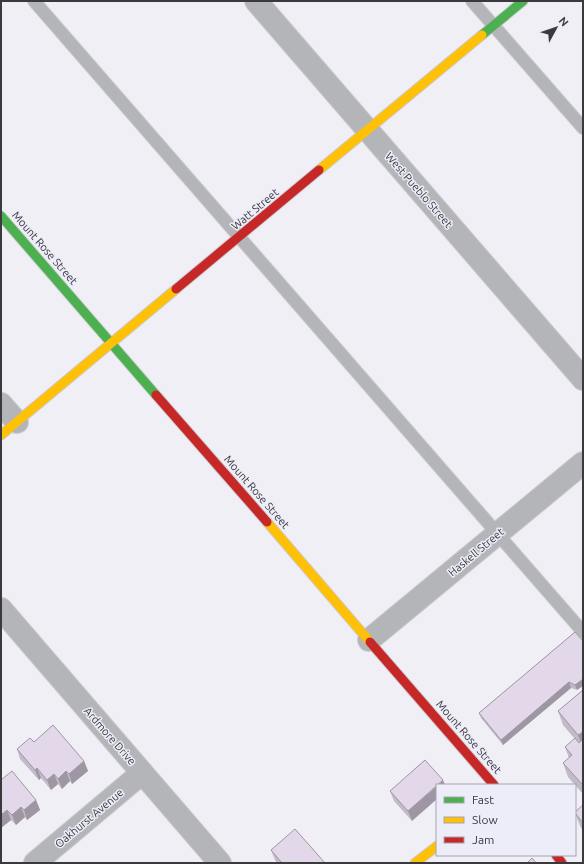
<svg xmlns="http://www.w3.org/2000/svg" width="584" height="864" font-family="Ubuntu,sans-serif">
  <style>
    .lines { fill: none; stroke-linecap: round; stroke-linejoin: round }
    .lane-casing { stroke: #cccbd0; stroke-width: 14 }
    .street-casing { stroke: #cccbd0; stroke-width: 24 }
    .fast-casing { stroke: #cccbd0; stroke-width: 11 }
    .slow-casing { stroke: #cccbd0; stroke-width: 11 }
    .jam-casing { stroke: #cccbd0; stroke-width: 11 }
    .lane { stroke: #b4b5b8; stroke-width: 12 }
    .street { stroke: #b4b5b8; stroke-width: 22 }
    .fast { stroke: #4caf50; stroke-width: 9 }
    .slow { stroke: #ffc107; stroke-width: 9 }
    .jam { stroke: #c62828; stroke-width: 9 }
    .wall { fill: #c2bac8 }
    .shaded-wall { fill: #9e97a3 }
    .building { fill: #e2d8e9; stroke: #9e97a3 }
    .labels { text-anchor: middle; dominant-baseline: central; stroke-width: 3; stroke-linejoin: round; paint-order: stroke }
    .street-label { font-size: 11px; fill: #39393e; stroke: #edecf9 }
  </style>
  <rect width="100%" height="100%" fill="#f0eff6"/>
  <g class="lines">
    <!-- lane casing -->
    <g class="lane-casing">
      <g id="lane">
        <polyline points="34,1 583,632"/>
        <polyline points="472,1 583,128"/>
      </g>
    </g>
    <!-- street casing -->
    <g class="street-casing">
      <g id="street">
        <polyline points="256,1 583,379"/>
        <polyline points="1,404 17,422"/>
        <polyline points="1,609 220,863"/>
        <polyline points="369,640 583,463"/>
        <polyline points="35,863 142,773"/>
      </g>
    </g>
    <!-- fast casing -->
    <g class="fast-casing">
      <g id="fast">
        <polyline points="482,35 523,1"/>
        <polyline points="1,216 156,395"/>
      </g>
    </g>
    <!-- slow casing -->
    <g class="slow-casing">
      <g id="slow">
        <polyline points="319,170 482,35"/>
        <polyline points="1,435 176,289"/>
        <polyline points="267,522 370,642"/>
        <polyline points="415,863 437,846"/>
      </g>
    </g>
    <!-- jam casing -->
    <g class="jam-casing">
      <g id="jam">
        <polyline points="176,289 319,170"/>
        <polyline points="156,395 267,522"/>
        <polyline points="370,642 494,785"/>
        <polyline points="556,855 562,863"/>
      </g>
    </g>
    <!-- lane -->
    <use href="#lane" class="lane"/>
    <!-- street -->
    <use href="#street" class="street"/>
    <!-- fast -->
    <use href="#fast" class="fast"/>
    <!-- slow -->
    <use href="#slow" class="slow"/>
    <!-- jam -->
    <use href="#jam" class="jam"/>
  </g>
  <!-- wall -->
  <g class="wall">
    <polygon points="575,632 577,690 571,688 503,745 481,718 479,713"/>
    <polygon points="583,690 583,794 568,777 563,763 569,758 565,747 575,739 563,725 558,711"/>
    <polygon points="34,742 84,761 88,771 72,784 70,781 62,789 58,784 51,790 41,778 39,780 20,759 17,749"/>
    <polygon points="425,760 412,821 394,801 390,791"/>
    <polygon points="1,780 36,800 40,810 27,820 25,817 16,825 11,820 1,828"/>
    <polygon points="575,813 583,823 583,831 580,826"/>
    <polygon points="271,850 325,863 277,863 275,860"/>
  </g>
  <!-- shaded-wall -->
  <g class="shaded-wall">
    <polygon points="583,679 583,686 577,690 575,685"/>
    <polygon points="569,682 571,688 503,745 501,740"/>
    <polygon points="583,732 583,748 578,735"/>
    <polygon points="84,761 88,771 72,784 69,774"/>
    <polygon points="37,768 41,778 39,780 35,770"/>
    <polygon points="66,771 70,781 62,789 58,779"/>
    <polygon points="54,774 58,784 51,790 47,780"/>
    <polygon points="443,780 445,785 438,785"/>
    <polygon points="437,786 437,799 412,821 408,811"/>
    <polygon points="36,800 40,810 27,820 24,810"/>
    <polygon points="21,807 25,817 16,825 12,815"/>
    <polygon points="7,810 11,820 1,828 1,815"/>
  </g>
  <!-- building -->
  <g class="building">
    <polygon points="575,632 583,641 583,679 575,685 569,682 501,740 479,713"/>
    <polygon points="583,690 583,732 578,735 558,711"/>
    <polygon points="53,725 84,761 69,774 66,771 58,779 54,774 47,780 37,768 35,770 17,749 30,738 34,742"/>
    <polygon points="575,738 579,743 583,739 583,783 582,784 563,763 572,755 565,747"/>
    <polygon points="425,760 443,780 408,811 390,791"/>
    <polygon points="12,771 36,800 24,810 21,807 12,815 7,810 1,815 1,780"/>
    <polygon points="583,805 583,823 575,813 575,812"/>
    <polygon points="295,829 325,863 282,863 271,850"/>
    <polygon points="532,858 536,863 527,863"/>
  </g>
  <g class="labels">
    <!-- street labels -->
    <g class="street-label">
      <text transform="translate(419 190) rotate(49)">West Pueblo Street</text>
      <text transform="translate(255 209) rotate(-40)">Watt Street</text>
      <text transform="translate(45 248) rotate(49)">Mount Rose Street</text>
      <text transform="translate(257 492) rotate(49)">Mount Rose Street</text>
      <text transform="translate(476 552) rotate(-40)">Haskell Street</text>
      <text transform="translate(110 736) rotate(49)">Ardmore Drive</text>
      <text transform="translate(469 737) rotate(49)">Mount Rose Street</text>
      <text transform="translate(89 818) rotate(-40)">Oakhurst Avenue</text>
    </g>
  </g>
  <!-- border -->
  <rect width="584" height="864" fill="none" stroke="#39393e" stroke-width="4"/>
  <!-- legend -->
  <rect x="436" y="784" width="140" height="72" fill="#edecf9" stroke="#a5a4ae"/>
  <rect x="444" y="797" width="20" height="6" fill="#4caf50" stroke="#a5a4ae"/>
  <text x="472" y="804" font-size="12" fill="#39393e">Fast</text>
  <rect x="444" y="817" width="20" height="6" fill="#ffc107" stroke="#a5a4ae"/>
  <text x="472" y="824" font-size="12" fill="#39393e">Slow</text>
  <rect x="444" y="837" width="20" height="6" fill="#c62828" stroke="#a5a4ae"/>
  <text x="472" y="844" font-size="12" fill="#39393e">Jam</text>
  <!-- north arrow -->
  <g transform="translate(556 28) rotate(50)" stroke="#edecf9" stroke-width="3" paint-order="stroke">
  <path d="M0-3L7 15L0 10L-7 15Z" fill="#39393e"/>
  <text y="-6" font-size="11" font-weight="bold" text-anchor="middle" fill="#39393e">N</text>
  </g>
</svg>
